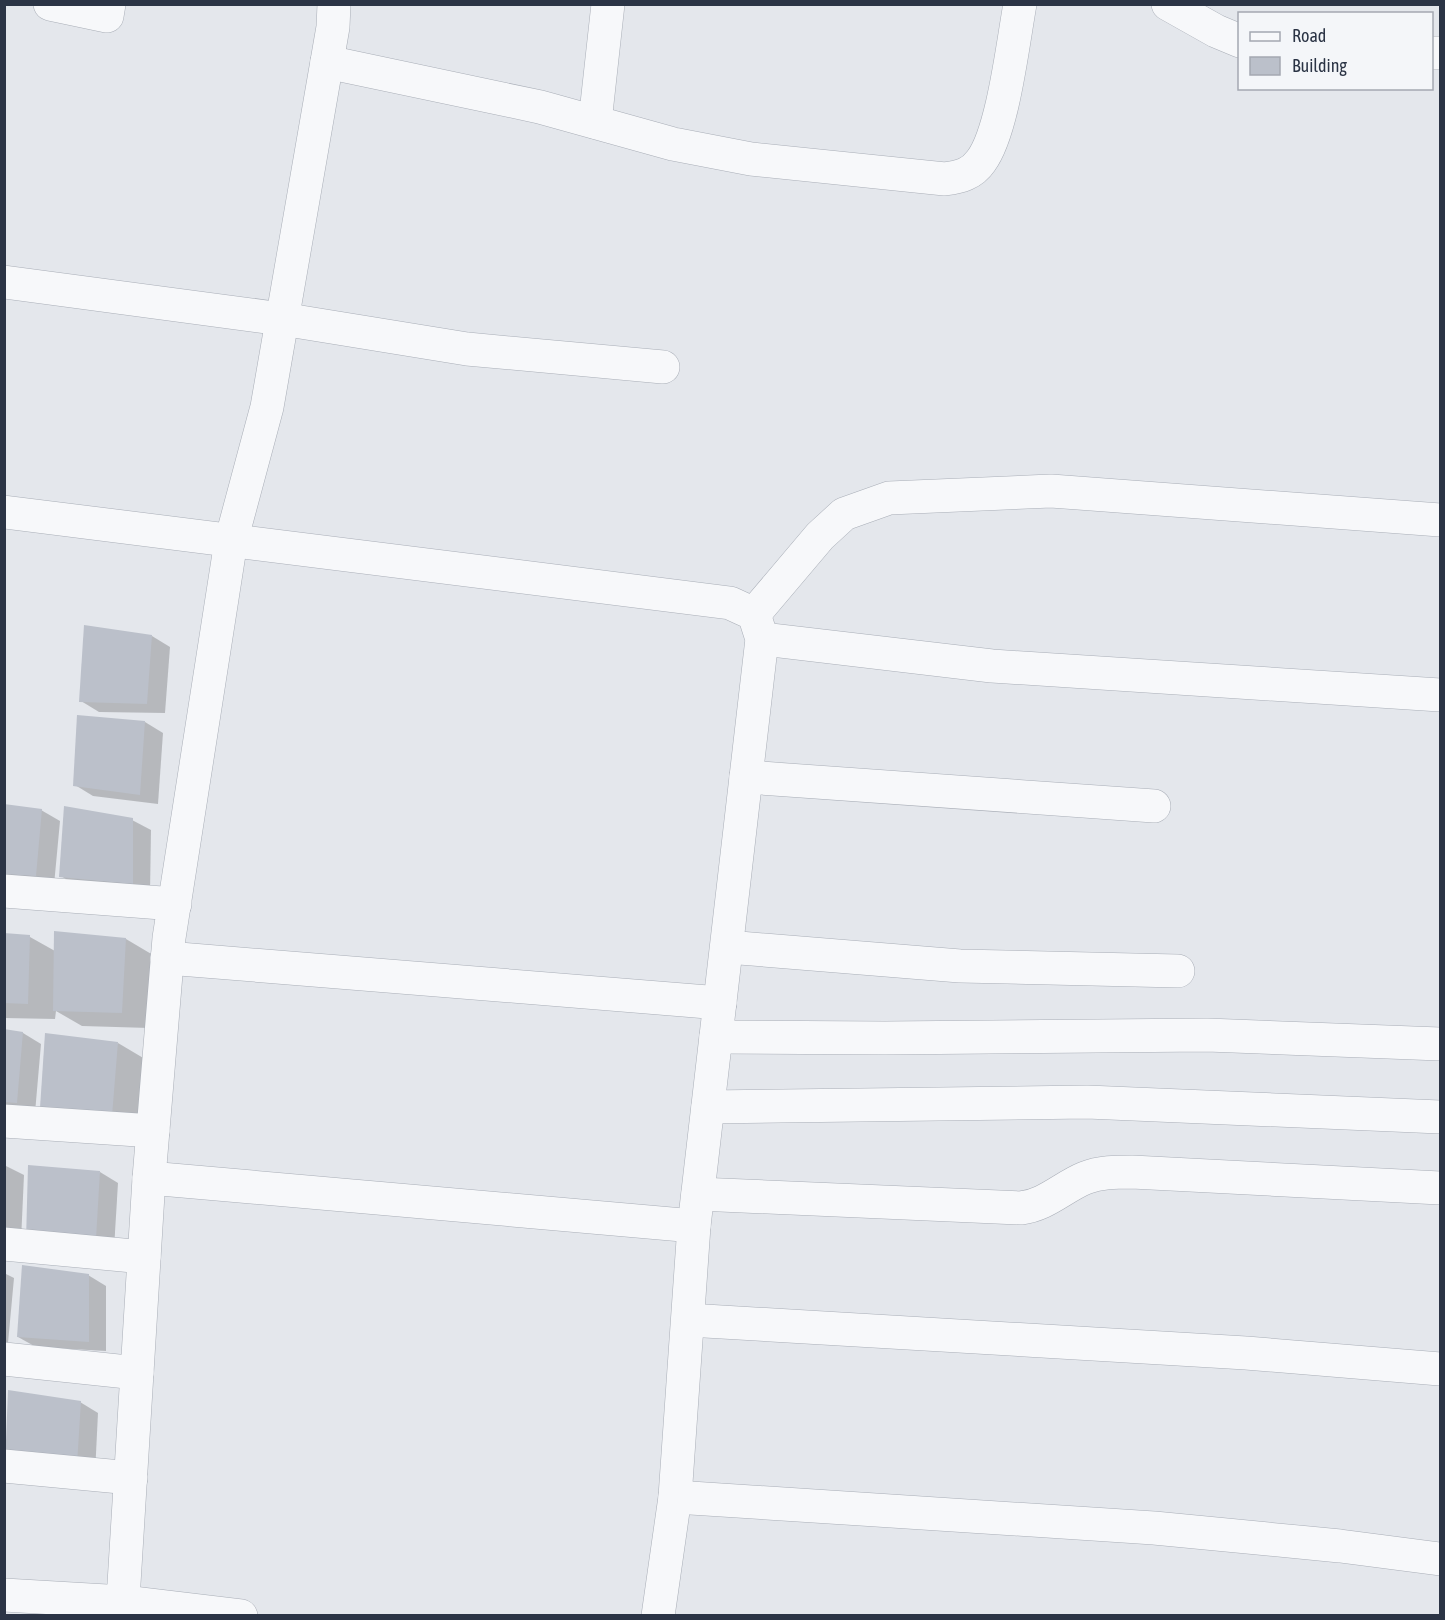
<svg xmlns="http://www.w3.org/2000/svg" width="1445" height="1620" font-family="'Asap Condensed',sans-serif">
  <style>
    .shadow { fill: #0003 }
    .building { fill: #bbc0ca }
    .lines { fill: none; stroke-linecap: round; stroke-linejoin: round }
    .minor-casing { stroke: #a9aeb7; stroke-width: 34 }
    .minor { stroke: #f7f8fa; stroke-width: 33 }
  </style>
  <rect width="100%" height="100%" fill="#e4e7ec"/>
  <!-- shadow -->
  <g class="shadow">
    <polygon points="152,636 170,647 165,713 99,712 81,701"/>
    <polygon points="145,722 163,733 158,804 93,796 75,785"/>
    <polygon points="4,806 41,810 60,821 54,885 4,882"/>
    <polygon points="132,820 151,830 150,893 79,887 61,876"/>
    <polygon points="4,935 30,937 55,951 126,939 153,955 149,1028 82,1026 56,1011 55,1019 4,1018"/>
    <polygon points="4,1031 23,1033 41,1044 35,1113 4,1110"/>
    <polygon points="118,1043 145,1059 139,1130 69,1123"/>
    <polygon points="4,1165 24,1175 21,1241 4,1240"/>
    <polygon points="100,1172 118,1183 114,1249 46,1250"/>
    <polygon points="4,1273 14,1278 8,1343 4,1343"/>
    <polygon points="88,1275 106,1286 106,1351 36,1347 18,1337"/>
    <polygon points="80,1402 98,1413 95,1474 25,1475"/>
  </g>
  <!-- building -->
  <g class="building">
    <polygon points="84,625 152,635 147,704 79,702"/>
    <polygon points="77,715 145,721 140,795 73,786"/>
    <polygon points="4,804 42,809 36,876 4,874"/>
    <polygon points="64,806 133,818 133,884 59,877"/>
    <polygon points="54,931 126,938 122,1013 53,1011"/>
    <polygon points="4,933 30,935 28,1004 4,1003"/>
    <polygon points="4,1029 23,1032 17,1103 4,1102"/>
    <polygon points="45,1033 118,1042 112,1116 40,1108"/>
    <polygon points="28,1165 100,1171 96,1239 26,1241"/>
    <polygon points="22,1265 89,1274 89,1342 17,1337"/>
    <polygon points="8,1390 81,1401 77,1465 5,1466"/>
  </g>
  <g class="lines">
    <!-- minor casing -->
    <g class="minor-casing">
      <g id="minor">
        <polyline points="50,4 107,16 109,4"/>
        <polyline points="1168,4 1216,31 1240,41"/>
        <polyline points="1432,53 1440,53"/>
        <path d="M327,62L540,107L673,144L751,159L945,179C960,177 972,174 981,161C1003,132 1013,42 1020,4"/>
        <polyline points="595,122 608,4"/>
        <polyline points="4,282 282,319 467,349 663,367"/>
        <polyline points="4,512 730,603 754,614 762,639 694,1226 675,1497 658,1616"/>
        <polyline points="754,614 820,536 844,514 889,498 1051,491 1440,520"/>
        <polyline points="762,639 992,666 1440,695"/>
        <polyline points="746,777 1154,806"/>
        <polyline points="4,891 175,904"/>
        <polyline points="727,947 960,966 1178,971"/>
        <polyline points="167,958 720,1003"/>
        <polyline points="716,1037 885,1038 1207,1035 1440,1044"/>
        <polyline points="708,1107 1087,1102 1440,1117"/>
        <polyline points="4,1121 153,1131"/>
        <polyline points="149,1178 694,1226"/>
        <path d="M698,1194L1021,1208C1046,1205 1063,1187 1085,1178C1100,1172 1116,1172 1132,1172L1440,1188"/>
        <polyline points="4,1244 144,1257"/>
        <polyline points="688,1320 1246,1353 1440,1369"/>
        <polyline points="4,1359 137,1373"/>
        <polyline points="4,1466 131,1478"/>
        <polyline points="675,1497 1154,1528 1340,1546 1440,1559"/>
        <polyline points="4,1595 124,1602 241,1616"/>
        <polyline points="122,1616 149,1178 169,938 231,541 267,407 333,27 334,4"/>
      </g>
    </g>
    <!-- minor -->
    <use href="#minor" class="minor"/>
  </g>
  <!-- border -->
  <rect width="1445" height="1620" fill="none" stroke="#2b3445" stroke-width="12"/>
  <!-- legend -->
  <rect x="1238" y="12" width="195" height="78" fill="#f4f6f9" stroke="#a4a8b1" stroke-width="1.5"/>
  <rect x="1250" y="32" width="30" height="9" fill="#f7f8fa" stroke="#a4a8b1" stroke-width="1.5"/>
  <text x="1292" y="42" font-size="18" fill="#2b3445">Road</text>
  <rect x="1250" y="57" width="30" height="18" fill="#bbc0ca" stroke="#a4a8b1" stroke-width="1.5"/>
  <text x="1292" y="72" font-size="18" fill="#2b3445">Building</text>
</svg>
